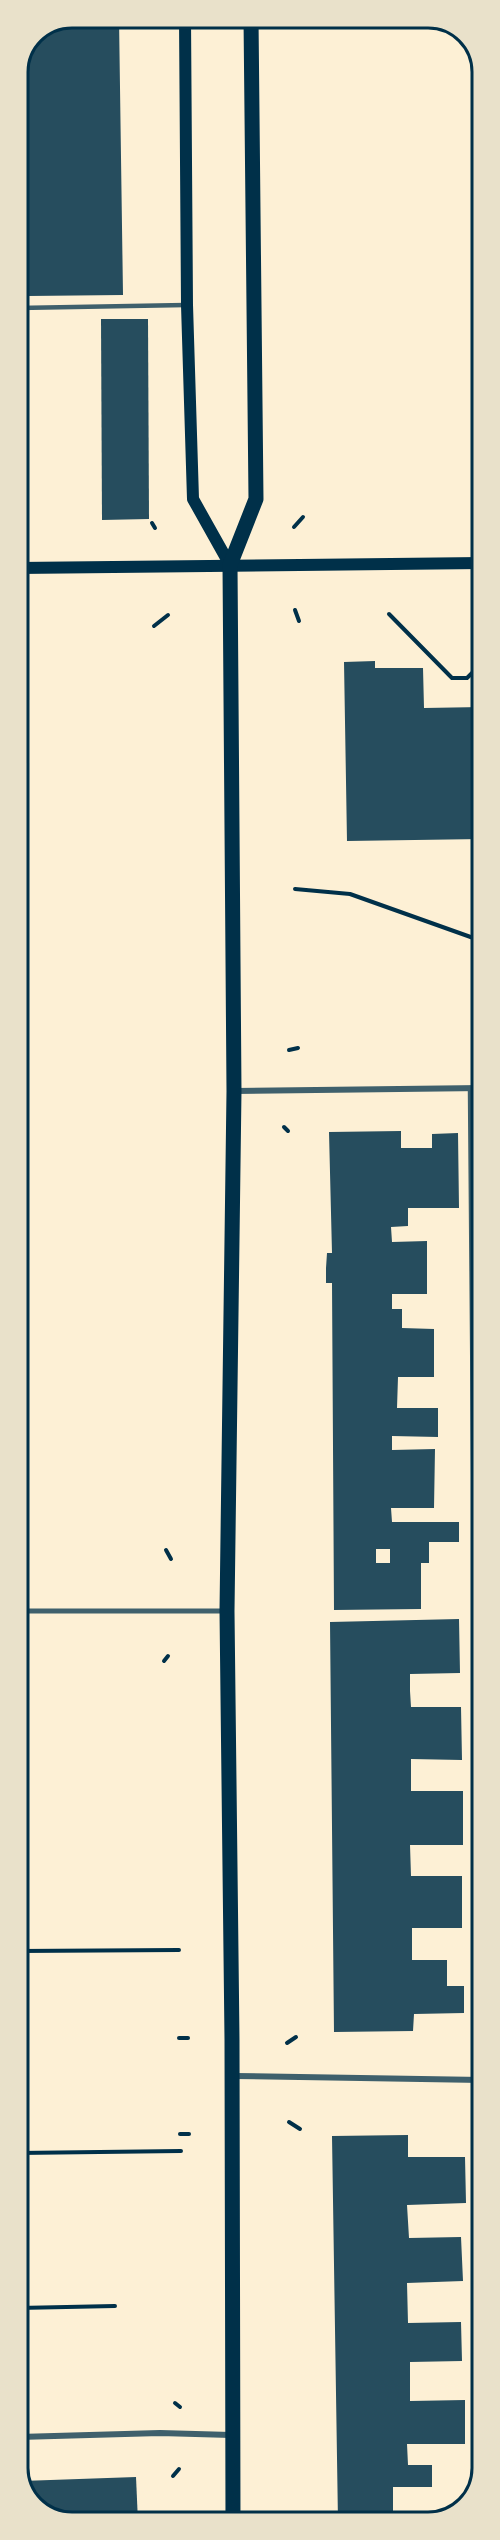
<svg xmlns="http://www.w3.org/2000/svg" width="500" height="2540" font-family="Ubuntu,sans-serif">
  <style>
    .building { fill: #264d5e; fill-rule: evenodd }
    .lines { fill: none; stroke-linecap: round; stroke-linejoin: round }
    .path { stroke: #003049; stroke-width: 4 }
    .service { stroke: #3f606c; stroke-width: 4.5 }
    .pedestrian { stroke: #3f606c; stroke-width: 5 }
    .minor { stroke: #3f606c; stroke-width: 6 }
    .secondary { stroke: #003049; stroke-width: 12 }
    .primary { stroke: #003049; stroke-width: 15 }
    .rim { fill: none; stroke: #003049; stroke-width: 3 }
  </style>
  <rect width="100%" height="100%" fill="#fdf0d5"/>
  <!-- building -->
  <g class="building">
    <polygon points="73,18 119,18 123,295 28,296 26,85 18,86 18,72 34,34"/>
    <polygon points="101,319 148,319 149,519 102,520"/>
    <polygon points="375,661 375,668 423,668 424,708 482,707 482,839 347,841 344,662"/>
    <path d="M401,1131V1148H432V1134L458,1133L459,1208H408V1226L391,1227L392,1242L427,1241V1294H392V1309H402V1328L434,1329V1377H398L397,1408H438V1437L392,1436V1450L435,1449L434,1508H391L392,1522H459V1542H429V1563H421V1609L334,1610L332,1283H326V1268L327,1253H332L329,1132ZM376,1549H390V1563H376Z"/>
    <polygon points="459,1619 460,1673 410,1674 410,1691 411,1707 461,1707 462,1760 411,1759 411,1791 463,1791 463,1845 410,1845 411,1876 462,1876 462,1928 412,1928 412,1960 447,1960 447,1986 464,1986 464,2013 414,2014 413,2031 334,2032 330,1622"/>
    <polygon points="408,2135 408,2157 465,2157 466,2203 407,2205 409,2238 461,2237 463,2281 407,2283 408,2323 461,2322 462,2361 410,2362 410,2401 465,2400 465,2444 407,2444 408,2465 432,2465 432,2487 393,2487 393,2521 338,2522 332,2136"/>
    <polygon points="136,2477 138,2522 66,2522 34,2506 22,2481"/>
  </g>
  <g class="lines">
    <!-- path -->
    <g class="path">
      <polyline points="152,523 155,528"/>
      <polyline points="294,527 303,517"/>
      <polyline points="295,610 299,621"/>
      <polyline points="389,614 452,678 467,678 482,663"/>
      <polyline points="154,626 168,615"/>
      <polyline points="295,889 350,894 479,940 482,939"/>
      <polyline points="479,940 482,953"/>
      <polyline points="289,1050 298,1048"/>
      <polyline points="284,1127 288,1131"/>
      <polyline points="166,1550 171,1559"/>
      <polyline points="164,1661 168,1656"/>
      <polyline points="18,1951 179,1950"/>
      <polyline points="179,2038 188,2038"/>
      <polyline points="287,2043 296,2037"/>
      <polyline points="289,2122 300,2129"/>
      <polyline points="180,2134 189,2134"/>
      <polyline points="18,2153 181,2151"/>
      <polyline points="18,2308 115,2306"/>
      <polyline points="175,2403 180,2407"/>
      <polyline points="173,2476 179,2469"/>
    </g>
    <!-- service -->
    <g class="service">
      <polyline points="18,308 186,305"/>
      <polyline points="470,1088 478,2040 480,2474"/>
    </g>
    <!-- pedestrian -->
    <polyline class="pedestrian" points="18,1611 225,1611"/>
    <!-- minor -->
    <g class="minor">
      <polyline points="234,1091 482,1088"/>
      <polyline points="234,2076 482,2080"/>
      <polyline points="19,2437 160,2433 231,2435"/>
    </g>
    <!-- secondary -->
    <g class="secondary">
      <polyline points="185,18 187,305 193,499 230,565"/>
      <polyline points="18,568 482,563"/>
    </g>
    <!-- primary -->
    <polyline class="primary" points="233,2522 232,2040 227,1611 234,1091 230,565 256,499 251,18"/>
  </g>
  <!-- crop -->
  <path d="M0 0H500V2540H0ZM72 28H428A44 44 0 0 1 472 72V2468A44 44 0 0 1 428 2512H72A44 44 0 0 1 28 2468V72A44 44 0 0 1 72 28Z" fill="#e9e1ca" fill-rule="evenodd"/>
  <path class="rim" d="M72 28H428A44 44 0 0 1 472 72V2468A44 44 0 0 1 428 2512H72A44 44 0 0 1 28 2468V72A44 44 0 0 1 72 28Z"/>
</svg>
